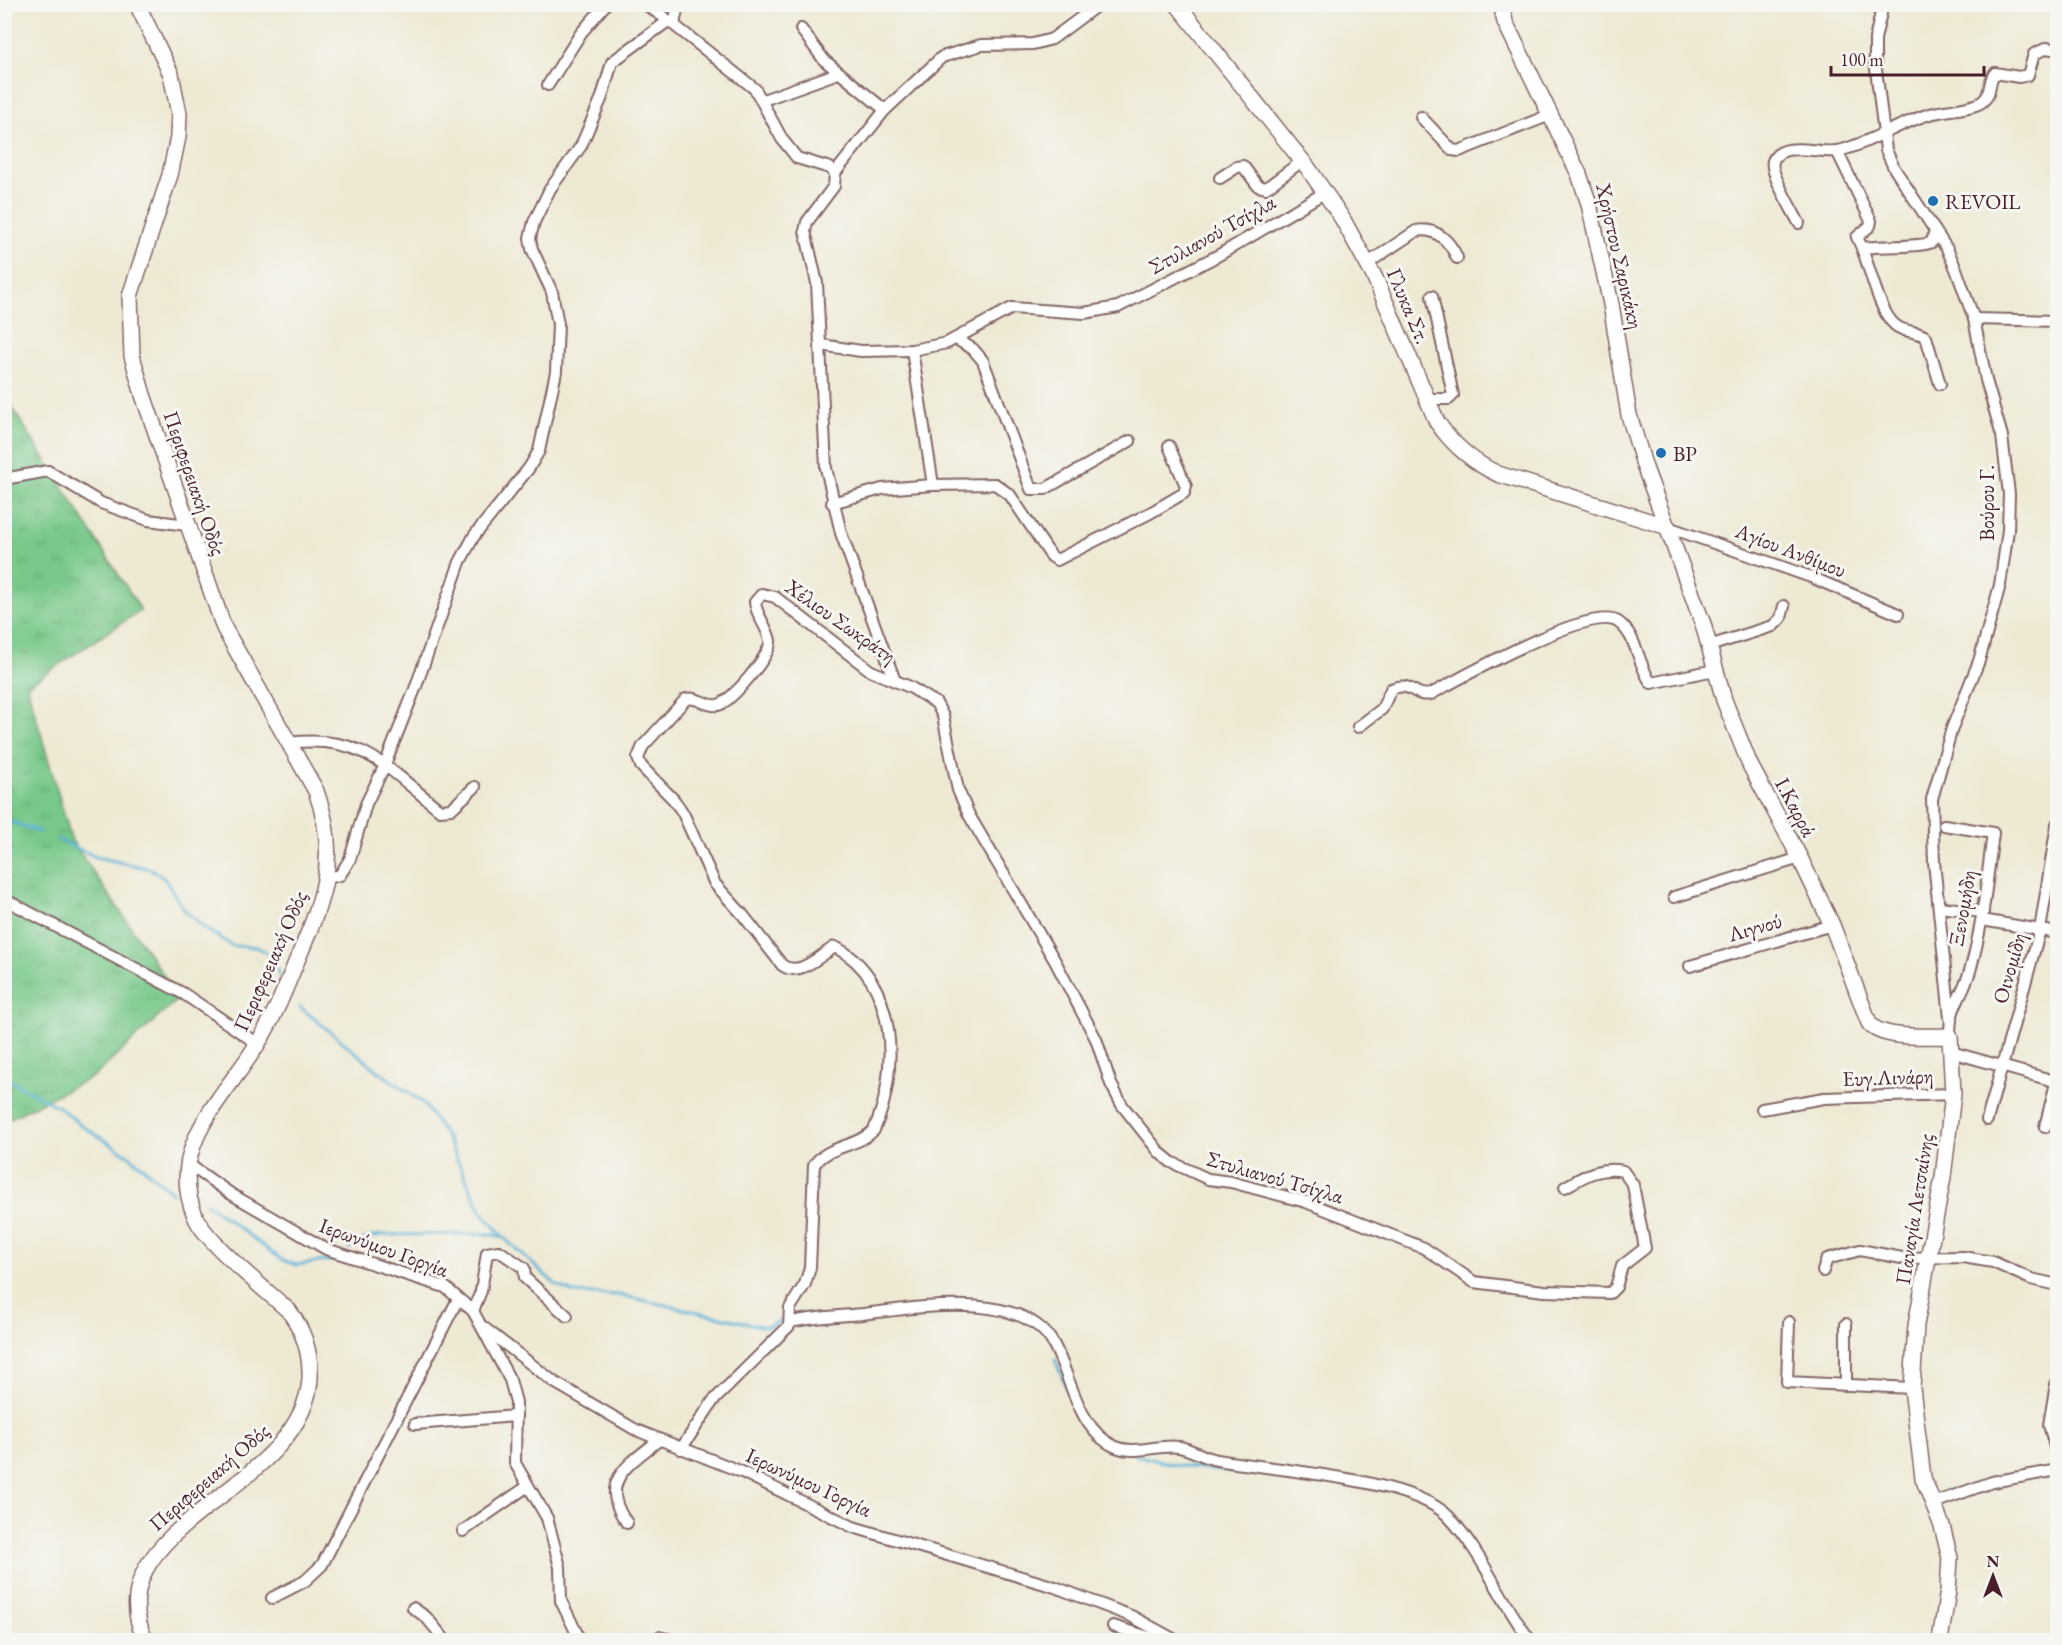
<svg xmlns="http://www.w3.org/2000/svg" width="2062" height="1645" font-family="'EB Garamond',serif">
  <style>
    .park { fill: url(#park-tufts); stroke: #60745a; stroke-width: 1.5 }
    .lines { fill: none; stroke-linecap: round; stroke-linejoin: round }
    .stream { stroke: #5ab1d6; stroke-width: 3 }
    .street-casing { stroke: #836666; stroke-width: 14 }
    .secondary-casing { stroke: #836666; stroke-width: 18 }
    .street { stroke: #fff; stroke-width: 10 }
    .secondary { stroke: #fff; stroke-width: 15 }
    .poi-dot { fill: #1f6fb2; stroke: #f6f6f2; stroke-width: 2 }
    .labels { text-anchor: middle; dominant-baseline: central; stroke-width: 6; stroke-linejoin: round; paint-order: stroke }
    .poi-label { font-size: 21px; fill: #4a1f2b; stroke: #f6f6f2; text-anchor: start }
    .street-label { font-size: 21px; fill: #4a1f2b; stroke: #f6f6f2 }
  </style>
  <defs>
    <pattern id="park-tufts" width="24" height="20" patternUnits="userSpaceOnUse" patternTransform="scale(1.5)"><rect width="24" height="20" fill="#77c889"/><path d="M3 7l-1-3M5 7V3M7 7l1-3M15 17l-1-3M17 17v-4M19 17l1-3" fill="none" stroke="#68ab76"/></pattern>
  </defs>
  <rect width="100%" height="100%" fill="#f6f6f2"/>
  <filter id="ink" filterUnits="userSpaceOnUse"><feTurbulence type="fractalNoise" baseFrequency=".0167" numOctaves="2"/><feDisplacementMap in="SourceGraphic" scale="12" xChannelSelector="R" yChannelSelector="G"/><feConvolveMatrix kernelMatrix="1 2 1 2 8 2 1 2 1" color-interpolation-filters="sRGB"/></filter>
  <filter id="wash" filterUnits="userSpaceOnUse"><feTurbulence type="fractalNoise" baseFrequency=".008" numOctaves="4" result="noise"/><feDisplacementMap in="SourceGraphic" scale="24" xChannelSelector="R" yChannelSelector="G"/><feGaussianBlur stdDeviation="1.35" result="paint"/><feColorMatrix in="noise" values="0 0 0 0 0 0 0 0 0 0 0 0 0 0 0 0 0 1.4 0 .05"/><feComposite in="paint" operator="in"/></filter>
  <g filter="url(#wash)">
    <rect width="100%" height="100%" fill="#eee9d3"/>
    <!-- park -->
    <polygon class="park" points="4,395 141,610 27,686 72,841 179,998 96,1075 5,1121"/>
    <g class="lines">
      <!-- stream -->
      <g class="stream">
        <polyline points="4,819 39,832"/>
        <polyline points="57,839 96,857 151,869 165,879 185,911 204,928 233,946 257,947 269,954 280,976"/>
        <polyline points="300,1007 381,1073 423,1103 446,1136 481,1211 504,1238"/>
        <polyline points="4,1077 60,1108 81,1125 131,1157 173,1193"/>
        <polyline points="206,1203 282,1260 296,1265 333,1260"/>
        <polyline points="349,1248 367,1238 381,1235 490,1234 504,1238 555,1284 573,1293 619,1295 766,1327 786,1319"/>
        <polyline points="795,1316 809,1314"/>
        <polyline points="1055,1359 1066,1386"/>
        <polyline points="1135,1455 1176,1465 1254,1475"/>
      </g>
    </g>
  </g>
  <g filter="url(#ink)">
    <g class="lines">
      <!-- street casing -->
      <g class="street-casing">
        <g id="street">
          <polyline points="645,4 672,23"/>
          <polyline points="678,4 674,25 755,89 782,139 797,158 830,168 835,173 834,186 807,222 805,231 817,283 826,468 841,533 895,681"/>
          <polyline points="1869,4 1881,11"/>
          <polyline points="1883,4 1875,39 1875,61 1886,150 1894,168 1947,249 1956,269 1974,319 1986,380 2002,436 2009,494 2008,530 2000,585 1979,661 1952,728 1932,799 1934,862 1950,1018"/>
          <polyline points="801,29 824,60 885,110"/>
          <polyline points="548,85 581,33 606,4"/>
          <polyline points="763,100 838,73"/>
          <polyline points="1421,117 1452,150 1459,151 1550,115"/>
          <path d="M1837,151L1871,221L1870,226L1857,237C1869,259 1877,310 1895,325C1904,333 1916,330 1926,337L1940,384"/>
          <polyline points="835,173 885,110 942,57 981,45 1033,44 1052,39 1099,4"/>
          <polyline points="1220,178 1237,167 1243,166 1258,186 1266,188 1302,161"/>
          <path d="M1799,223C1793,211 1769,172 1773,161C1781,140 1820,154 1837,151C1865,146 1901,122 1930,114C1943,110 1974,109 1983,101C1992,94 1988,80 1995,73L2019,77L2028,75L2034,54L2047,48L2058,50"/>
          <path d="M1863,248C1878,246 1925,247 1932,242L1935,231"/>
          <path d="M1368,263L1416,231C1436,227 1450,241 1457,258"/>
          <polyline points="1974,319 2058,321"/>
          <polyline points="956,339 973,349 983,361 1031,489 1045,489 1130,441"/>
          <polyline points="821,345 861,351 912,350 947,343 1012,308 1084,313 1118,307 1219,255 1324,193"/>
          <polyline points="912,350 933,485"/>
          <polyline points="1427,399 1449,399 1453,395 1432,296"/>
          <polyline points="4,479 48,471 101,503 148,520 187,525"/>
          <polyline points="832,503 882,489 933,485 995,484 1010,495 1051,556 1057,560 1150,513 1184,493 1186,486 1169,446"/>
          <polyline points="1668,527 1811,577 1898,614"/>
          <polyline points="1709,646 1773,626 1781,618 1784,606"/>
          <path d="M1358,727L1382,709L1391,689C1412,680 1413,698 1431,694C1461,678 1590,604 1618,622C1637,635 1638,665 1651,683L1715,670"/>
          <path d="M289,743C364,734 385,767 440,810L451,809L475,787"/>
          <path d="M1944,825L1993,833C1987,879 1983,926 1970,971C1962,997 1949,1007 1950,1036"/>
          <polyline points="328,878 340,875 350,859 366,804 384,767 415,689 460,562 474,536 529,468 539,451 556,372 558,324 552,292 532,249 530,238 534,222 550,189 581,146 602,97 612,62 668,21"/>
          <polyline points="1674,897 1800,858"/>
          <polyline points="4,899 184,994 258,1044"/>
          <polyline points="1939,907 1983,912"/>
          <polyline points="1982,920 2058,933"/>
          <polyline points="1690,966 1832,925"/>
          <polyline points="1951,1052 2058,1082"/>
          <polyline points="1762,1109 1824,1098 1953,1094"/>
          <polyline points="1987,1120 2040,930 2057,824"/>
          <polyline points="2045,1127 2058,1075"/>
          <polyline points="188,1164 231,1194 326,1249 445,1287 473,1311 510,1380 516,1402 515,1463 547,1518 560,1567 561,1601 580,1640"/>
          <polyline points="1823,1271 1827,1259 1860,1250 1902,1258 1963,1257 1993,1262 2031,1279 2058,1285"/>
          <polyline points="473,1311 481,1291 487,1253 499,1251 524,1268 525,1278 567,1316"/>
          <path d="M791,1322C815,1317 839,1316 863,1314C914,1308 1024,1288 1054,1345C1071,1377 1078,1431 1116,1447C1136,1455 1158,1444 1179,1447C1192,1449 1204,1458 1217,1460C1272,1470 1411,1478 1448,1516C1483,1553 1500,1601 1530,1640"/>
          <polyline points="1789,1322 1787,1382 1912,1388"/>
          <polyline points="1846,1324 1846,1385"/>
          <polyline points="483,1327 554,1382 636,1430 742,1472 853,1527 1055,1587 1131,1616 1175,1640"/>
          <polyline points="2056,1384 2049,1425 2058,1457"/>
          <polyline points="415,1424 516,1416"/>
          <path d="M681,1449L713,1401L789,1326L790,1308L805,1284L810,1268L814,1165C826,1146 858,1147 874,1130C899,1074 899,979 835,947C820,955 799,978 782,965L743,915L715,884L683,813L674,800L641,766L638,758L643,746L686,699C698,696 706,707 718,705C730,703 772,654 770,641C768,627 756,616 755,602L762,594L775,597L871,671L910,687L936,703L943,716L958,790L969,815L1055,961L1096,1039L1111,1084L1122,1105L1160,1153L1171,1162L1208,1179L1231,1182L1306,1202L1424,1248L1474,1282L1544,1291L1610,1293L1616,1287L1622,1266L1645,1248L1633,1185L1623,1171C1600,1166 1584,1176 1565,1187"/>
          <polyline points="1934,1503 1992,1482 2058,1470"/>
          <path d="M627,1523C597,1482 628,1465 659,1440"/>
          <polyline points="463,1531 528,1486"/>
          <polyline points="272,1598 305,1581 322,1565 458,1299"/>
          <polyline points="413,1608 426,1617 445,1640"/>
          <polyline points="1113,1626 1158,1640"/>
          <polyline points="653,1640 659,1637 673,1640"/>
        </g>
      </g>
      <!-- secondary casing -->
      <g class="secondary-casing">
        <g id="secondary">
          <path d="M137,4L171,74L179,114L178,137L170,175L130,296L132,356L143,395L224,628L316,791C341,859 322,902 295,965C284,992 273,1019 258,1043C225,1098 164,1147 196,1218C206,1242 267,1291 289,1311C304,1331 311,1355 310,1379C302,1492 92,1524 145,1640"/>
          <path d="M1177,4L1308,168L1342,218L1375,278L1437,422C1452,444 1474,463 1498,474L1668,527"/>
          <path d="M1501,4L1505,22L1579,174L1589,204L1611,304L1629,415L1645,468L1703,624L1724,700L1750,765L1800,858L1832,925L1869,1023C1881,1040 1930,1036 1950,1036L1953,1094L1943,1177L1916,1325L1912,1388L1923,1478L1942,1526L1950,1558L1948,1591L1940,1640"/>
        </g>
      </g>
      <!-- street -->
      <use href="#street" class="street"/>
      <!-- secondary -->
      <use href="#secondary" class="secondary"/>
    </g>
  </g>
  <!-- markers -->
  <g class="poi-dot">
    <circle cx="1933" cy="201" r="6"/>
    <circle cx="1661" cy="453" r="6"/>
  </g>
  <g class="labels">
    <!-- poi labels -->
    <g class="poi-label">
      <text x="1945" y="201">REVOIL</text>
      <text x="1673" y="453">BP</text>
    </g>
    <!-- street labels -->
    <g class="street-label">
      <text transform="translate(1212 234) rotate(-29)">Στυλιανού Τσίχλα</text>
      <text transform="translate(1620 256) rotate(77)">Χρήστου Σαρικάκη</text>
      <text transform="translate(1409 306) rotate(67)">Γλυκα Στ.</text>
      <text transform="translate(195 483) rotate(71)">Περιφερειακή Οδός</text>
      <text transform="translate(1986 503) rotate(-90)">Βούρου Γ.</text>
      <text transform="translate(1791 550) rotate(21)">Αγίου Ανθίμου</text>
      <text transform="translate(841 621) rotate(35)">Χέλιου Σωκράτη</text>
      <text transform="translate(1796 807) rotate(62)">Ι.Καρρά</text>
      <text transform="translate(1962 908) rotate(-80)">Ξενομήδη</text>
      <text transform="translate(1755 927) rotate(-16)">Λιγνού</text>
      <text transform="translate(270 961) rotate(-66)">Περιφερειακή Οδός</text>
      <text transform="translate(2009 968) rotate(-74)">Οινομίδη</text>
      <text transform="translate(1888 1077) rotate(-2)">Ευγ.Λινάρη</text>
      <text transform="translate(1275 1177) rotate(16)">Στυλιανού Τσίχλα</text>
      <text transform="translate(1914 1209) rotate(-81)">Παναγία Λετσαίνης</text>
      <text transform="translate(384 1247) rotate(20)">Ιερωνύμου Γοργία</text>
      <text transform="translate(209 1477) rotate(-41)">Περιφερειακή Οδός</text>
      <text transform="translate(809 1482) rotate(25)">Ιερωνύμου Γοργία</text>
    </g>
  </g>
  <!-- margin -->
  <rect width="2062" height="1645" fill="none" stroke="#f6f6f2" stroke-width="24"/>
  <!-- north arrow -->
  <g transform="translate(1993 1576)" stroke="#f6f6f2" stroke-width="4.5" paint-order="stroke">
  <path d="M0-4.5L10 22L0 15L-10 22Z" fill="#4a1f2b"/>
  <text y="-9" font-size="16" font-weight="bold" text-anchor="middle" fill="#4a1f2b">N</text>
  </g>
  <!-- scale -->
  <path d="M1831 66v9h153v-9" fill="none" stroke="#4a1f2b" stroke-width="3"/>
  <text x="1840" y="66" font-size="18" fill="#4a1f2b" stroke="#f6f6f2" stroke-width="4.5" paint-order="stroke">100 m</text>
</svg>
